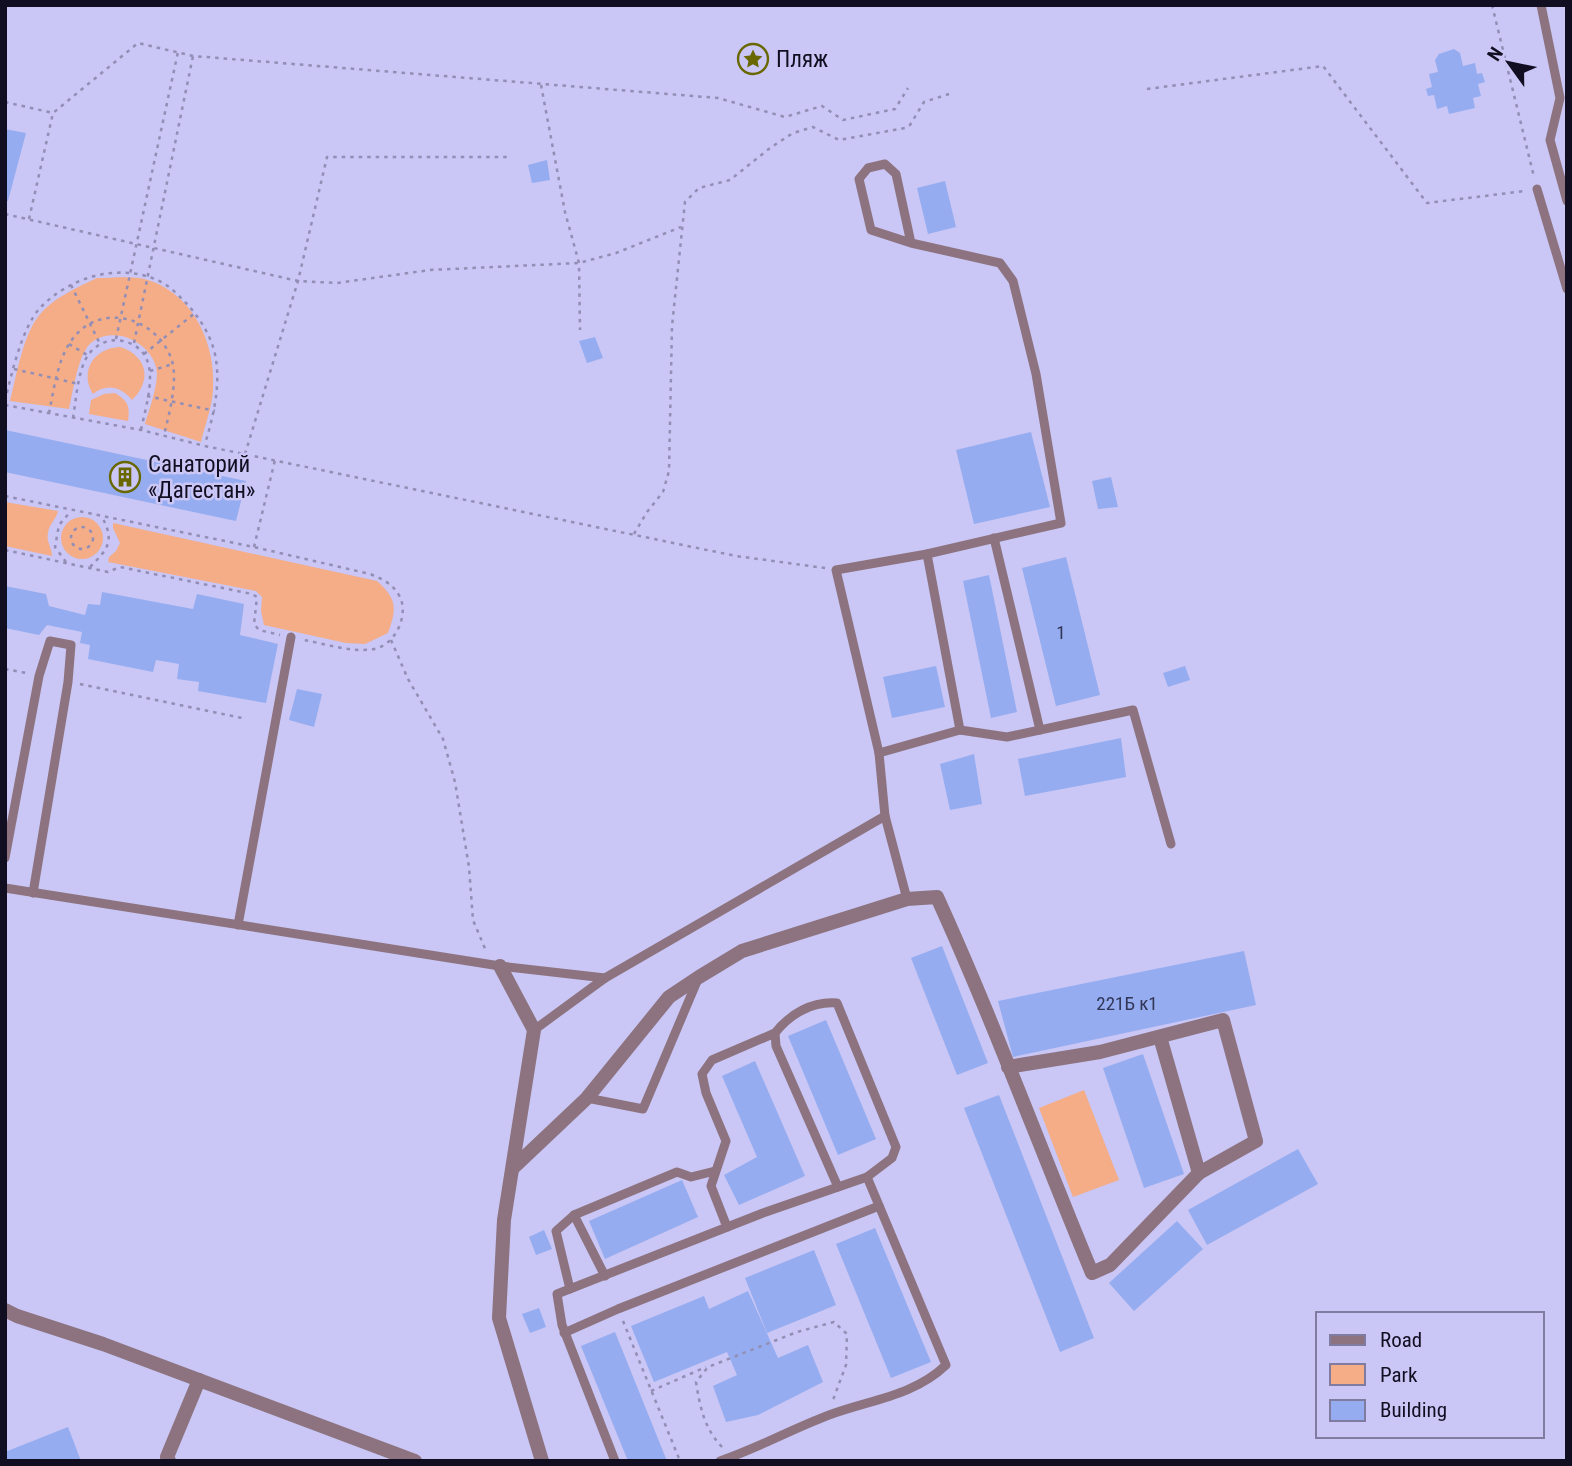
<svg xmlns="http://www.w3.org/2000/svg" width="1572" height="1466" font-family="'Roboto Condensed',sans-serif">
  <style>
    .green { fill: #f4ad87 }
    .building { fill: #95adf0 }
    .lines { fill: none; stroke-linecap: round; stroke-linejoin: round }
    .path { stroke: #928eb5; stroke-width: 2.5; stroke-dasharray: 3.5 5; stroke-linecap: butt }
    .lane { stroke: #8c737f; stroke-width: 9 }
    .street { stroke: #8c737f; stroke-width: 14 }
    .labels { text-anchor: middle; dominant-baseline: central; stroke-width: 5; stroke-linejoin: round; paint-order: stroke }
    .number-label { font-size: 19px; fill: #323656 }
    .poi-label { font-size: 23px; fill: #110e22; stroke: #cac6f5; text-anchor: start }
  </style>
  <rect width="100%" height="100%" fill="#cac6f5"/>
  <!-- green -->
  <g class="green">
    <path d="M97,278C113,278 136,275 151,281C195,297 216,345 213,390C212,407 205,425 201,442L145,424C149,410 160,381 156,367C149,341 113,325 91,343C78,354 73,392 69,409L10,401C16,377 23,336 38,317C51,299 78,287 97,278Z"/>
    <path d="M120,347C148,356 152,381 132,400C121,387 107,383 93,394C79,371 94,348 120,347Z"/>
    <path d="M115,393C128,401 130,406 128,421L89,414L91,400L104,394Z"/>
    <path d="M5,502L58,511C56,520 49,524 48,533C46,542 52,547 52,556L5,546Z"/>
    <circle cx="82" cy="538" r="21"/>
    <path d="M113,523L377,581C397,599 397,608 388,633L365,644L346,643L264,625L261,611L262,597L256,591L108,562L109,557L116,551L120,543L113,528Z"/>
    <polygon points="1084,1090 1119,1180 1073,1197 1039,1108"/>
  </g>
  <!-- building -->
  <g class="building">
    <polygon points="1454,49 1460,53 1463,66 1475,63 1477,74 1482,73 1485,82 1478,84 1481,96 1473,98 1475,108 1449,114 1447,106 1437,109 1434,95 1428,96 1426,89 1432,87 1429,74 1438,72 1435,60 1439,54"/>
    <polygon points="5,129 26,133 8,201 5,200"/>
    <polygon points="547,160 550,180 532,183 528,165"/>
    <polygon points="945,181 956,227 928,234 917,188"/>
    <polygon points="595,337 603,358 587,363 579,341"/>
    <polygon points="5,430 246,481 236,521 5,472"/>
    <polygon points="1031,432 1050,507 974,524 956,450"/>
    <polygon points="1111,477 1118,507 1098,509 1092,481"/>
    <polygon points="1066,557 1100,695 1056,706 1022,568"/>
    <polygon points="989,575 1017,712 991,718 963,581"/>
    <polygon points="5,586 46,594 49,606 85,615 88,604 100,605 102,592 193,609 197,594 244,604 240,635 278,644 266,703 198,691 199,682 177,679 179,664 156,660 153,672 88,659 90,645 80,643 82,632 47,625 39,635 5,628"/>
    <polygon points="936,666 945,707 892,718 883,677"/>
    <polygon points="1185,666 1190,680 1168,687 1163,673"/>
    <polygon points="297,689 322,694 314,727 289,720"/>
    <polygon points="1121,738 1126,777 1025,796 1018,759"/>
    <polygon points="974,754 982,804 950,810 940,764"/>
    <polygon points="942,946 988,1063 957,1075 911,958"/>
    <polygon points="1244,951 1256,1005 1013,1057 998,1001"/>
    <polygon points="826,1020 876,1139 838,1155 788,1036"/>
    <polygon points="1143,1054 1184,1174 1144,1188 1103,1068"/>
    <polygon points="755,1061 805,1176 739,1205 724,1175 757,1157 722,1076"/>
    <polygon points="999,1095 1094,1338 1060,1352 964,1108"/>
    <polygon points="1298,1149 1318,1184 1207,1245 1188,1210"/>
    <polygon points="682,1180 698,1217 605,1259 589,1221"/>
    <polygon points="1177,1221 1203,1249 1134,1311 1109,1283"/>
    <polygon points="875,1228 931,1362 891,1378 836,1244"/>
    <polygon points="544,1230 552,1249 536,1255 529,1237"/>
    <polygon points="814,1250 836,1305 767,1333 745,1278"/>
    <polygon points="748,1291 778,1358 808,1345 823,1382 758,1415 726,1422 713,1386 737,1375 727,1352 654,1382 631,1326 704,1296 709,1309"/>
    <polygon points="539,1308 546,1327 530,1333 522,1314"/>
    <polygon points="615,1332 667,1461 628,1461 581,1346"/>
    <polygon points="68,1427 81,1461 5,1461 5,1452"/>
  </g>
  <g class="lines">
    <!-- path -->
    <g class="path">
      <polyline points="1492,5 1534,177"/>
      <polyline points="541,85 565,212 579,263 580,330"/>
      <polyline points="1147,89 1323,66 1427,203 1525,191"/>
      <polyline points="5,102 53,113"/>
      <polyline points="5,214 298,281 337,283 430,270 579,263 616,253 681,227"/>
      <polyline points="29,219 53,113 138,43 193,56 718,98 785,117 822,106 843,120 895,109 908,88"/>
      <polyline points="71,285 100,344"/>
      <polyline points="116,339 178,52"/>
      <polyline points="134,343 193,56"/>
      <polyline points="69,344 87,355"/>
      <polyline points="144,354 195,313"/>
      <polyline points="14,369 79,384"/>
      <polyline points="150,371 173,364"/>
      <polyline points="147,396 215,411"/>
      <path d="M5,401C11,376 22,326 41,307C71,276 123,261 163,283C172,288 180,297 187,304C199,317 209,333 214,350C222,381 214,414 205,444"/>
      <polyline points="5,405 141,430 205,446 736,556 825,568"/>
      <path d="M49,413C54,390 57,361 71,341C99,300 158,317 172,361C178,381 169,415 164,435"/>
      <path d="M73,418C76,401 78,367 89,354C96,344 110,338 123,341C165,351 147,400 141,430"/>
      <polyline points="245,454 298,281 327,157 508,157"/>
      <path d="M5,496L254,547L370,574C383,579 393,584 400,597C409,616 395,645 374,649C352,653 326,644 304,640"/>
      <circle cx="82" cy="538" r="11"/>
      <polyline points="634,534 647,512 663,492 669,471 672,326 685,202 699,188 730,180 770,148 793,133 813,127 839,140 905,128 910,125 924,102 949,94"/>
      <polyline points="254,547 275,460"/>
      <polyline points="5,550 108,572 120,567 252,594 257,597 254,624 259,630 280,635"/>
      <polyline points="66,562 55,547 59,525 71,511"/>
      <path d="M90,567C108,549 115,541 102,517"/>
      <polyline points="391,640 408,679 443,739 455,782 469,867 473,920 486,951"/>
      <polyline points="5,669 26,673"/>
      <polyline points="80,684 242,718"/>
      <polyline points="623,1321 680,1461"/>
      <polyline points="651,1391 706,1367"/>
      <path d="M722,1447C704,1428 700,1407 696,1382L708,1367L797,1332L834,1322L847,1334L846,1365L833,1400"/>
    </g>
    <!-- lane -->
    <g class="lane">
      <polyline points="1541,5 1560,98 1550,140 1567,201"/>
      <polyline points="1537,189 1567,289"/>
      <polyline points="994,538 1040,730"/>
      <polyline points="927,554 960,730"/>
      <polyline points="879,753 960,730 1007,737 1133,710 1171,844"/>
      <polyline points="885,816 907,899"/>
      <polyline points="5,858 39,676 50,641 71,645 68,682 33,893"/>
      <polyline points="5,888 500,966 605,978 885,816 879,753 836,570 927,554 1061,523 1036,374 1013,281 1000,263 911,243 896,174 885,164 868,168 859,179 871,230 911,243"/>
      <polyline points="238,925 291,637"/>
      <polyline points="534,1030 605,978"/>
      <polyline points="587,1098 643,1109 698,979"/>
      <path d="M838,1187L776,1046L775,1033C790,1014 812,1001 837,1003L896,1147L892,1158L867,1177"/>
      <polyline points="574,1215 605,1276"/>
      <polyline points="727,1227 711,1186 726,1141 706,1093 702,1074 712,1060 775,1033"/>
      <polyline points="570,1289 556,1231 574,1215 677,1172 691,1177 715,1171"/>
      <polyline points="564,1333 618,1309 879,1206"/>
      <path d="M615,1461L562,1325L557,1294L763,1213L867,1177L946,1365C914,1396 869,1400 829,1415C792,1429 758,1448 720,1461"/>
    </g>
    <!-- street -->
    <g class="street">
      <polyline points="500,966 534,1030 504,1220 499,1318 542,1461"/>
      <polyline points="1160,1037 1199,1173"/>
      <path d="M513,1168L587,1098L669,997L699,977L742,951L907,899L937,897C993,1020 1040,1148 1092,1273L1110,1265L1199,1173L1256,1141L1223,1020L1100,1052L1008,1067"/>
      <polyline points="5,1310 17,1316 103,1344 415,1461"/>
      <polyline points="169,1461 167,1457 199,1380"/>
    </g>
  </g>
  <!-- icons -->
  <defs>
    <g id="sight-ring" transform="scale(1.575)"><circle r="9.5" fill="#cac6f5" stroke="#686700" stroke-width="1.5"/><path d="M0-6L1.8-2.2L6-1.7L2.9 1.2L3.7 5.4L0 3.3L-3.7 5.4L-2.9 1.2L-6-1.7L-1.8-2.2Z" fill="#686700"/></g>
    <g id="building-ring" transform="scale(1.575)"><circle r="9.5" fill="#cac6f5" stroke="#686700" stroke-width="1.5"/><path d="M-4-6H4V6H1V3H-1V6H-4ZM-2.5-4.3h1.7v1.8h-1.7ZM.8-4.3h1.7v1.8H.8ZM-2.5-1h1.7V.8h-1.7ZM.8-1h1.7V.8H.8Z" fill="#686700"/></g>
  </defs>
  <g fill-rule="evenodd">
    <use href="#sight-ring" x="753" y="59"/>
    <use href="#building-ring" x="125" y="477"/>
  </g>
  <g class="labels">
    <!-- number labels -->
    <g class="number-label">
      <text x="1061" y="632">1</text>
      <text x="1127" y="1003">221Б к1</text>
    </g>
    <!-- poi labels -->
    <g class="poi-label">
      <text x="776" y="59">Пляж</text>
      <text x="148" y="464">Санаторий<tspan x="148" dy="26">«Дагестан»</tspan></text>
    </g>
  </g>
  <!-- border -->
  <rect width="1572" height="1466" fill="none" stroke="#110e22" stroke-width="14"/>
  <!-- legend -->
  <rect x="1316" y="1312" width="228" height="126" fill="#cac6f5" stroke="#807ca1" stroke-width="2"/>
  <rect x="1330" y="1335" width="35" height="10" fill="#8c737f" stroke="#807ca1" stroke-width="2"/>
  <text x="1380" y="1347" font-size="21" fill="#110e22">Road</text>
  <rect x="1330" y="1364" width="35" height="21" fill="#f4ad87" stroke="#807ca1" stroke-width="2"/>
  <text x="1380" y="1382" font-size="21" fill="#110e22">Park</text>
  <rect x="1330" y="1400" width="35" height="21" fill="#95adf0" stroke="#807ca1" stroke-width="2"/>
  <text x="1380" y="1417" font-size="21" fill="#110e22">Building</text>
  <!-- north arrow -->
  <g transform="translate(1509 63) rotate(303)" stroke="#cac6f5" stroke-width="5" paint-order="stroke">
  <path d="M0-5L12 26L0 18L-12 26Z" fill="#110e22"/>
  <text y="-10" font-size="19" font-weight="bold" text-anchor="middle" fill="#110e22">N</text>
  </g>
</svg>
